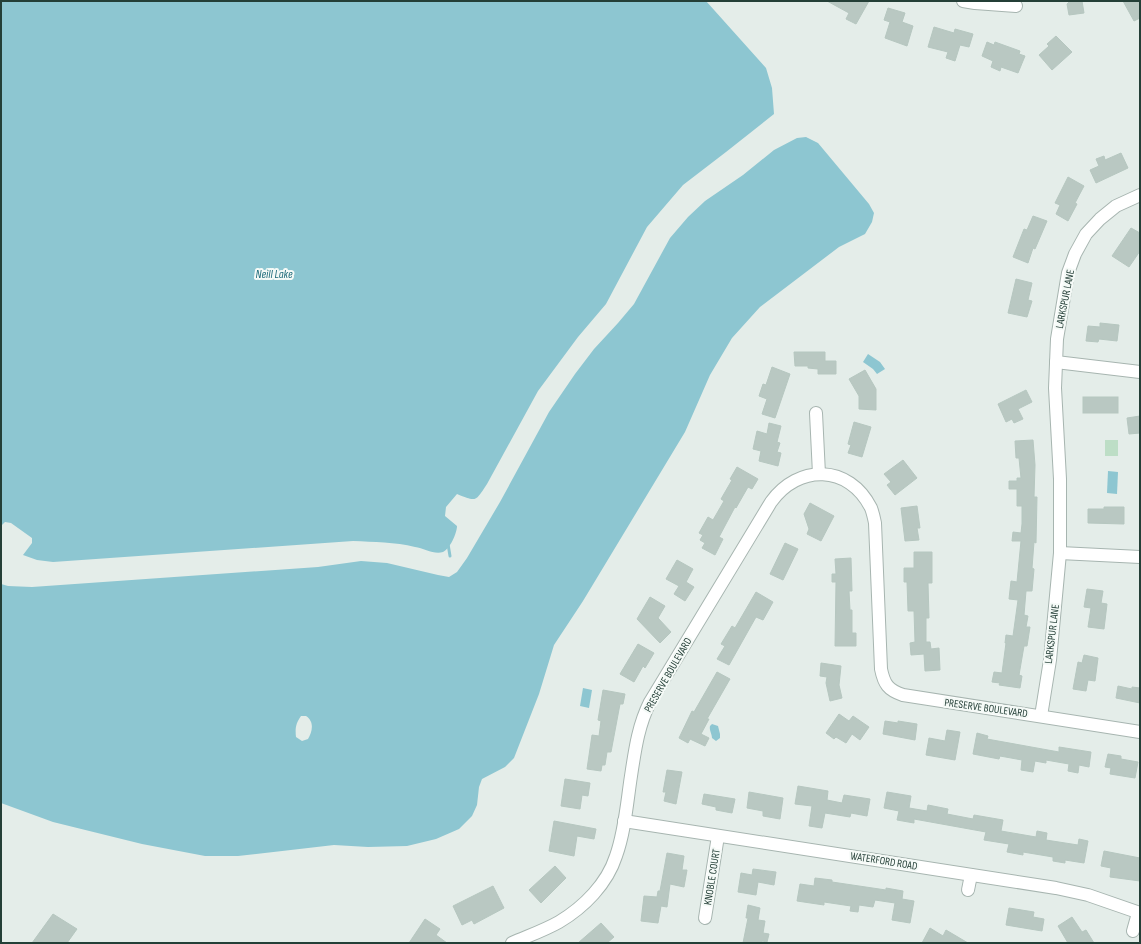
<svg xmlns="http://www.w3.org/2000/svg" width="1141" height="944" font-family="'Sofia Sans Condensed',sans-serif">
  <style>
    .green { fill: #bddec6 }
    .water { fill: #8dc6d1; fill-rule: evenodd }
    .lines { fill: none; stroke-linecap: round; stroke-linejoin: round }
    .stream { stroke: #8dc6d1; stroke-width: 3 }
    .building { fill: #b9c8c2; stroke: #b6c7c0 }
    .minor-casing { stroke: #a7b5b0; stroke-width: 14 }
    .minor { stroke: #fff; stroke-width: 12 }
    .labels { text-anchor: middle; dominant-baseline: central; stroke-width: 4; stroke-linejoin: round; paint-order: stroke }
    .street-label { font-size: 11px; fill: #243f37; stroke: #f5faf7 }
    .water-label { font-size: 12px; font-style: italic; fill: #1e6b7a; stroke: #f5faf7 }
  </style>
  <rect width="100%" height="100%" fill="#e4ede9"/>
  <!-- green -->
  <rect class="green" x="1105" y="440" width="13" height="16"/>
  <!-- water -->
  <g class="water">
    <path d="M1,1H706L766,68L772,88L774,114L726,152L683,185L647,227L606,304L578,337L538,391L487,484C475,502 477,502 457,494L446,507L445,516L457,526C457,533 450,549 443,552C434,555 424,548 415,547C395,542 374,542 353,541L53,562L37,560L23,555L32,543V538L11,523L5,522L1,526Z"/>
    <path d="M806,137L818,143L869,204L874,213L872,222L865,234L839,247L760,307L732,338L710,375L685,432L583,601L554,645L539,694L514,758L505,767L482,779L479,787L477,805L472,816L459,829L436,839L407,846L368,847L334,845L238,856H205L142,844L53,822L1,803V584L8,586L32,587L318,567L361,561L387,563L438,575L449,577L457,572L467,558L500,502L549,412L575,374L594,349L618,323L634,304L670,238L688,217L705,201L743,175L774,150L797,138ZM301,716H306C315,722 312,732 308,739L302,741L296,737C295,728 296,723 301,716Z"/>
    <polygon points="868,354 880,362 885,369 877,374 873,369 863,362"/>
    <polygon points="1108,471 1118,472 1117,494 1107,493"/>
    <polygon points="583,688 592,690 589,708 580,706"/>
    <path d="M712,724L718,726L720,734V738L716,741L712,738C712,734 709,730 710,726Z"/>
  </g>
  <g class="lines">
    <!-- stream -->
    <polyline class="stream" points="448,544 450,556"/>
  </g>
  <!-- building -->
  <g class="building">
    <polygon points="827,1 869,1 856,24 846,19 849,13"/>
    <polygon points="1070,1 1082,1 1084,13 1069,15 1067,4"/>
    <polygon points="1123,1 1140,1 1140,18 1134,21"/>
    <polygon points="888,8 905,13 902,22 913,26 907,46 885,38 890,22 884,20"/>
    <polygon points="934,27 954,33 955,29 973,34 969,47 960,45 955,61 946,58 948,52 928,47"/>
    <polygon points="1056,36 1072,52 1052,70 1039,55 1049,46 1047,44"/>
    <polygon points="987,42 994,45 995,42 1020,51 1019,54 1025,56 1018,73 1001,67 1000,71 991,67 993,61 982,56"/>
    <polygon points="1121,153 1128,168 1096,183 1090,170 1099,166 1096,159 1104,156 1105,160"/>
    <polygon points="1068,177 1084,186 1075,203 1077,204 1068,221 1056,214 1060,205 1055,203"/>
    <polygon points="1033,216 1047,221 1035,249 1033,248 1028,263 1013,257 1024,229 1027,230"/>
    <polygon points="1131,228 1140,233 1140,251 1129,267 1112,256"/>
    <polygon points="1016,279 1032,283 1028,300 1032,301 1027,317 1008,313"/>
    <polygon points="1100,323 1119,325 1117,341 1099,339 1098,342 1086,341 1088,326 1100,327"/>
    <polygon points="794,352 825,352 825,361 836,361 836,374 818,374 818,369 808,368 808,366 795,366"/>
    <polygon points="772,367 790,374 775,418 762,414 767,399 759,396 763,384 766,385"/>
    <polygon points="865,370 876,389 876,410 859,409 859,396 849,379"/>
    <polygon points="1026,390 1032,402 1018,409 1023,419 1014,423 1012,419 1006,422 998,404"/>
    <rect x="1083" y="397" width="35" height="16"/>
    <polygon points="1140,416 1140,433 1129,434 1127,418"/>
    <polygon points="854,422 871,427 862,457 848,453 851,445 848,444"/>
    <polygon points="769,423 781,426 777,442 780,443 777,452 781,453 778,466 759,461 761,451 753,449 757,431 767,434"/>
    <polygon points="1033,440 1035,465 1034,497 1037,497 1036,543 1034,542 1032,568 1034,569 1032,591 1026,591 1024,615 1028,616 1026,627 1030,627 1027,646 1024,646 1019,675 1022,676 1020,688 999,685 1000,683 992,682 994,672 1002,673 1006,643 1005,643 1006,635 1013,636 1018,600 1009,599 1011,581 1017,582 1021,541 1012,541 1013,532 1021,533 1022,524 1022,506 1017,506 1017,489 1009,489 1009,481 1017,481 1017,478 1021,478 1019,458 1016,458 1015,441"/>
    <polygon points="903,460 917,478 895,495 887,485 891,482 884,474"/>
    <polygon points="737,467 758,479 752,489 748,487 736,508 735,507 719,537 723,539 715,555 702,548 705,543 700,540 703,535 699,533 708,517 713,520 724,501 721,499 732,480 730,479"/>
    <polygon points="810,503 834,516 821,541 807,534 809,529 804,514"/>
    <polygon points="917,506 920,528 917,528 919,540 905,541 901,508"/>
    <polygon points="1104,507 1124,507 1124,524 1088,523 1088,509 1104,509"/>
    <polygon points="785,543 798,549 783,580 770,574"/>
    <polygon points="914,552 932,552 932,583 928,583 929,618 926,618 926,642 930,642 931,649 939,648 940,670 925,671 924,654 911,655 910,643 915,642 914,611 908,611 907,582 904,582 904,568 914,568"/>
    <polygon points="851,558 852,591 849,591 850,610 852,610 852,633 856,633 856,646 835,646 836,582 832,582 832,574 836,574 835,559"/>
    <polygon points="677,560 693,569 686,582 694,587 685,601 674,594 679,586 666,579"/>
    <polygon points="1087,589 1103,591 1101,603 1107,604 1104,629 1088,627 1091,608 1084,607"/>
    <polygon points="756,592 773,602 763,620 756,617 729,665 717,659 725,646 721,644 732,626 735,628"/>
    <polygon points="650,597 665,606 658,618 671,632 660,643 637,619"/>
    <polygon points="638,644 654,653 645,668 643,666 634,682 620,674"/>
    <polygon points="1084,655 1098,658 1095,681 1088,680 1086,691 1073,689 1078,662 1082,663"/>
    <polygon points="821,663 841,666 839,685 842,698 830,701 826,683 827,677 820,676"/>
    <polygon points="717,672 730,679 707,719 709,719 701,734 709,738 705,746 690,739 688,743 679,738 692,711 694,712"/>
    <polygon points="1118,686 1132,689 1132,687 1140,688 1140,703 1116,698"/>
    <polygon points="603,690 625,694 623,704 620,704 611,752 607,752 605,765 602,765 601,771 587,769 592,735 599,736 601,721 598,720"/>
    <polygon points="839,714 849,721 853,716 869,727 860,740 852,734 846,743 836,737 834,739 826,733"/>
    <polygon points="885,721 898,723 898,721 917,724 915,740 883,734"/>
    <polygon points="947,730 960,732 955,760 926,755 929,738 945,741"/>
    <polygon points="977,733 988,736 987,739 1059,752 1059,747 1091,752 1089,767 1079,765 1078,773 1068,771 1069,764 1046,760 1046,763 1035,761 1033,772 1021,770 1022,760 1000,756 999,759 973,754"/>
    <polygon points="1108,754 1121,756 1121,759 1138,762 1135,778 1110,774 1111,768 1105,767"/>
    <polygon points="667,770 682,772 676,804 664,801 666,792 663,792"/>
    <polygon points="565,779 590,783 588,796 582,795 580,809 561,806"/>
    <polygon points="798,786 828,791 827,800 842,803 844,795 870,799 867,816 851,813 850,817 825,813 822,828 809,826 812,806 795,804"/>
    <polygon points="749,792 783,798 780,819 763,816 763,811 747,808"/>
    <polygon points="887,792 911,796 909,808 927,811 928,805 948,809 947,814 973,819 974,815 1003,820 1001,831 1036,837 1037,831 1047,833 1046,840 1078,845 1079,839 1088,841 1084,863 1065,860 1065,863 1053,861 1053,857 1023,852 1023,855 1007,852 1009,844 984,840 986,832 914,819 914,823 897,820 899,811 884,808"/>
    <polygon points="704,794 735,799 732,813 716,810 716,807 702,804"/>
    <polygon points="554,821 596,829 594,839 577,836 574,856 549,851"/>
    <polygon points="1104,851 1140,858 1140,881 1110,877 1111,868 1101,866"/>
    <polygon points="667,853 684,856 682,870 687,870 684,887 670,884 667,907 661,906 658,923 641,921 644,896 657,897 658,891 660,891"/>
    <polygon points="555,866 566,878 541,903 529,890"/>
    <polygon points="753,869 776,872 774,885 758,882 756,895 738,892 741,873 752,875"/>
    <polygon points="815,878 832,880 832,882 886,890 886,888 903,891 902,899 914,901 910,923 892,920 895,903 875,900 873,907 859,905 858,912 850,911 851,906 824,902 824,905 797,901 800,884 814,886"/>
    <polygon points="493,886 504,908 474,924 472,920 462,925 453,906"/>
    <polygon points="748,905 760,908 758,920 765,921 763,933 769,934 767,942 762,941 762,943 743,943 748,918 746,918"/>
    <polygon points="1009,908 1034,912 1033,917 1044,919 1042,931 1006,925"/>
    <polygon points="53,914 77,929 67,943 32,943"/>
    <polygon points="1072,917 1082,932 1086,930 1094,943 1068,943 1058,926"/>
    <polygon points="425,919 440,929 436,935 447,943 409,943"/>
    <polygon points="601,923 614,937 607,943 578,943"/>
    <polygon points="930,928 943,936 946,930 968,943 922,943"/>
  </g>
  <g class="lines">
    <!-- minor casing -->
    <g class="minor-casing">
      <g id="minor">
        <polyline points="963,1 975,3 1016,6"/>
        <polyline points="1056,362 1140,372"/>
        <polyline points="816,413 819,474"/>
        <polyline points="1060,553 1140,557"/>
        <polyline points="1041,716 1050,660 1060,553 1060,479 1055,388 1057,339 1068,273 1075,254 1086,234 1100,219 1116,206 1140,195"/>
        <polyline points="624,821 1056,888 1088,895 1140,913"/>
        <polyline points="968,890 971,875"/>
        <polyline points="705,918 718,836"/>
        <polyline points="1133,931 1138,913"/>
        <path d="M512,943C528,936 545,930 559,922C584,907 607,884 616,856C625,831 627,802 631,776C635,750 638,726 650,702L771,502C798,464 849,464 871,508C873,513 874,518 875,523L881,669C884,684 888,690 903,695L1140,732"/>
      </g>
    </g>
    <!-- minor -->
    <use href="#minor" class="minor"/>
  </g>
  <g class="labels">
    <!-- street labels -->
    <g class="street-label">
      <text transform="translate(1065 299) rotate(-79)">LARKSPUR LANE</text>
      <text transform="translate(1052 634) rotate(-83)">LARKSPUR LANE</text>
      <text transform="translate(668 675) rotate(-60)">PRESERVE BOULEVARD</text>
      <text transform="translate(986 708) rotate(8)">PRESERVE BOULEVARD</text>
      <text transform="translate(884 861) rotate(9)">WATERFORD ROAD</text>
      <text transform="translate(712 877) rotate(-81)">KNOBLE COURT</text>
    </g>
    <!-- water labels -->
    <g class="water-label">
      <text x="274" y="274">Neill Lake</text>
    </g>
  </g>
  <!-- border -->
  <rect width="1141" height="944" fill="none" stroke="#243f37" stroke-width="4"/>
</svg>
